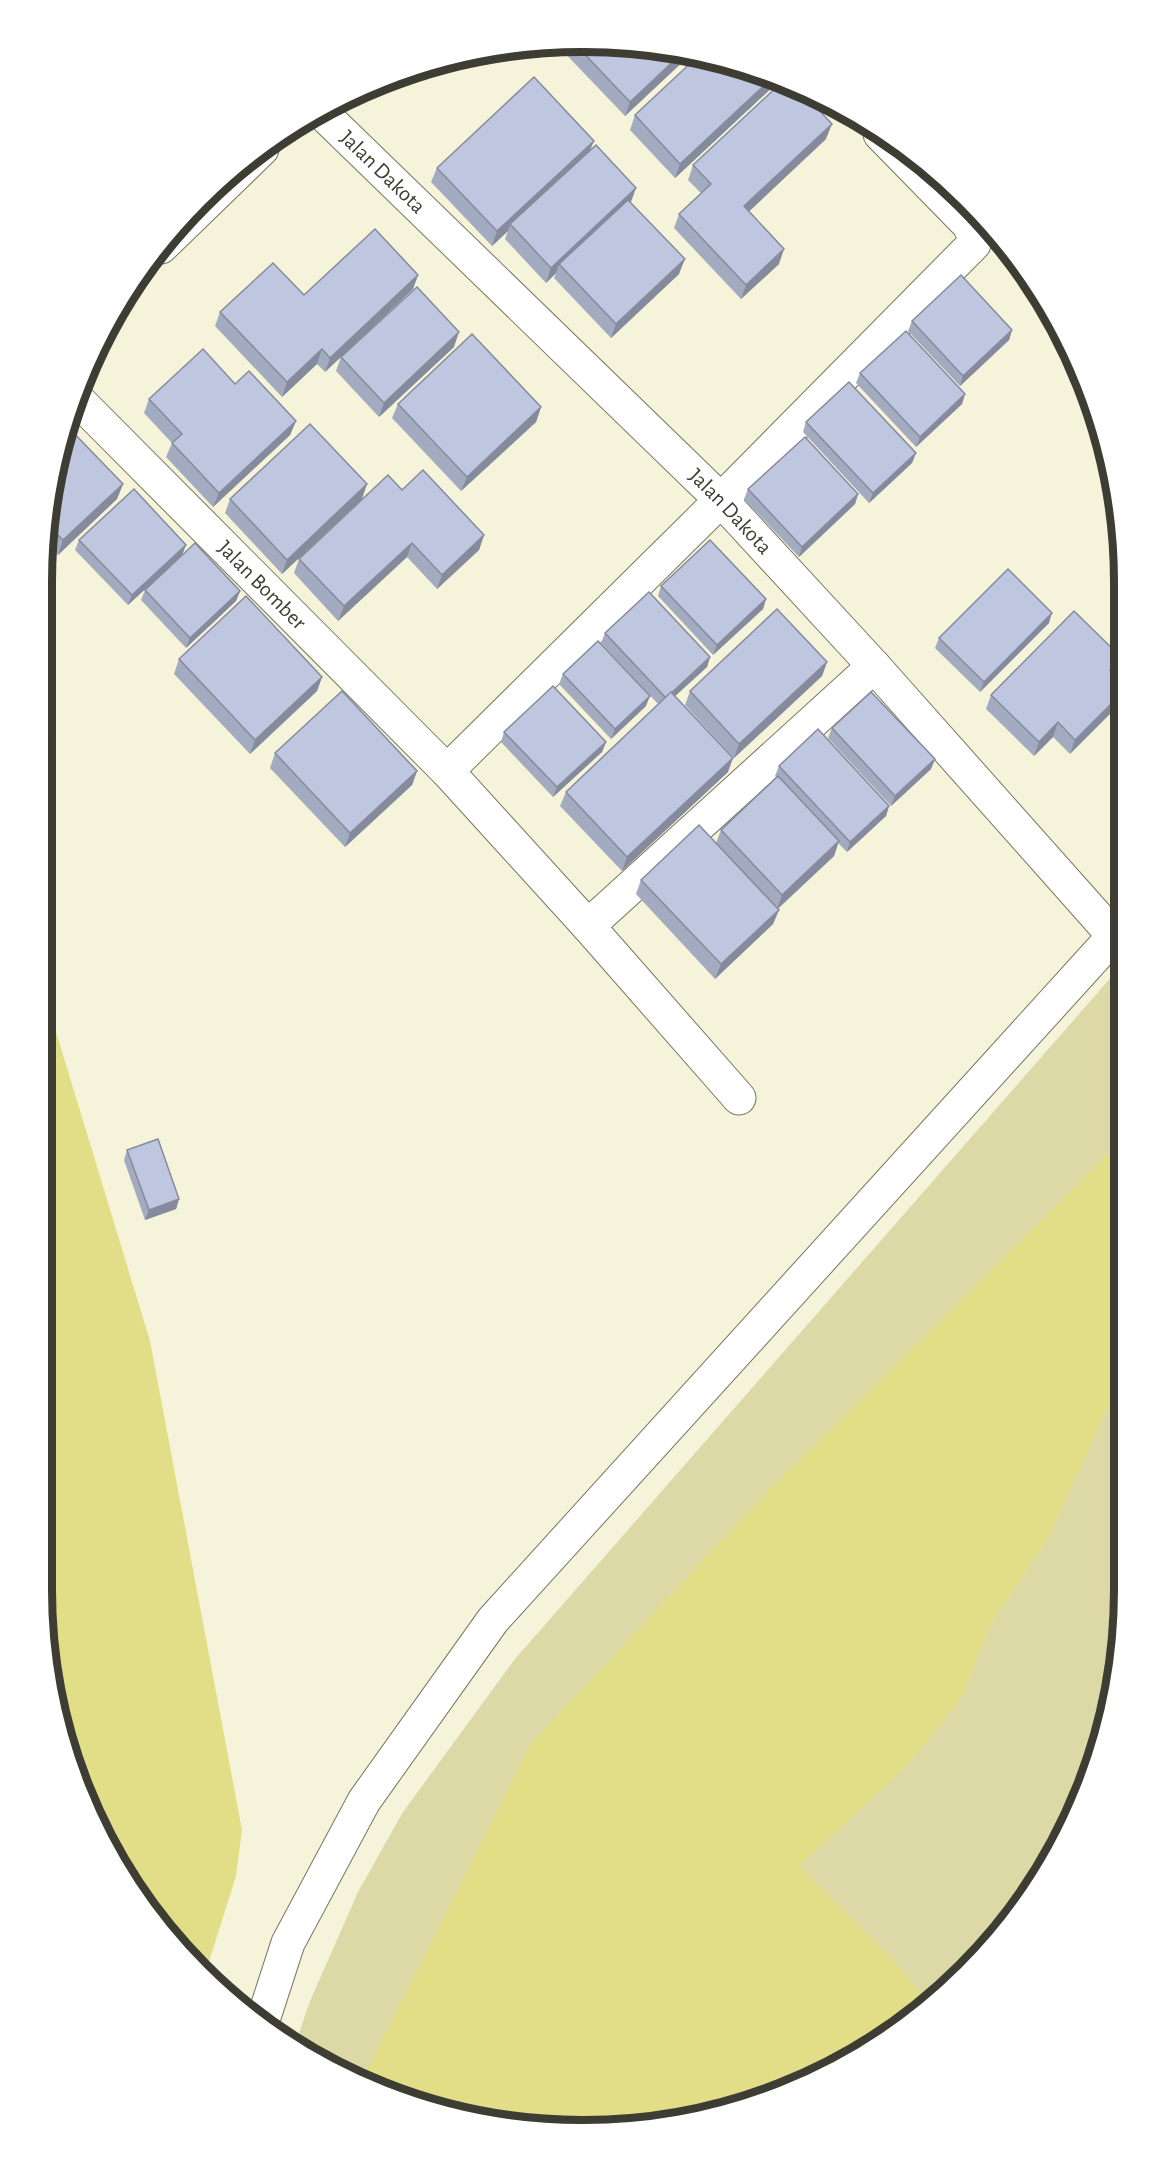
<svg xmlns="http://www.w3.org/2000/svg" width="1166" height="2172" font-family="'Alegreya Sans',sans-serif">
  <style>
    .green { fill: #dcd9a7 }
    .water { fill: #e2dd87 }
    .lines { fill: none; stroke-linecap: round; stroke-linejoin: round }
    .minor-casing { stroke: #78775f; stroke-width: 35 }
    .minor { stroke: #fff; stroke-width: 33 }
    .wall { fill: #a3abc0 }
    .shaded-wall { fill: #858b9c }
    .building { fill: #bec7df; stroke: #858b9c; stroke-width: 1.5 }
    .labels { text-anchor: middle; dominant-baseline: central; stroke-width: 4.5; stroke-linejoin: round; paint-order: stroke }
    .street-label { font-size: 22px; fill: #3d3d33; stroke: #fff }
    .rim { fill: none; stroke: #3d3d33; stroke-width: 8 }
  </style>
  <rect width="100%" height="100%" fill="#f5f4da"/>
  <!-- green -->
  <polygon class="green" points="1121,966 1123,1624 1105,1729 1052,1859 940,1996 790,2089 619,2129 443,2112 295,2045 310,2001 358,1892 403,1812 515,1659"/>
  <!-- water -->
  <g class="water">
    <polygon points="43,989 150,1341 242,1830 236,1876 207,1968 154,1919 71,1763 42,1589"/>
    <polygon points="1116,1146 1121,1151 1122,1375 1049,1537 991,1624 962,1697 907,1766 799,1866 890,1957 929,2002 790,2089 619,2129 443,2112 364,2076 530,1745 761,1498"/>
  </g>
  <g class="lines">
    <!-- minor casing -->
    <g class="minor-casing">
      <g id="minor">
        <path id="s1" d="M321,112L721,500L874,666L1114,936"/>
        <polyline points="161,247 262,149"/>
        <path id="s2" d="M78,400L447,771L588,926L739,1098"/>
        <polyline points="447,771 721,500 974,244 973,234 969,225 880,134"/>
        <polyline points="588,926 874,666"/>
        <polyline points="263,2020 288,1943 364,1801 493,1620 1121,928"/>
      </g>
    </g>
    <!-- minor -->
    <use href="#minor" class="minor"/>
  </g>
  <!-- wall -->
  <g class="wall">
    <polygon points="560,44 653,47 690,55 625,116 559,47"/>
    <polygon points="778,82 675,178 630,130 635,115"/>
    <polygon points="826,139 749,211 779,264 741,299 674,228 679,214 701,193 688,180 693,165"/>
    <polygon points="591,149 631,203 679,274 611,338 554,278 556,273 546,283 505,239 508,231 492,246 431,182 437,168"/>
    <polygon points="922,164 940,176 968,209 965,212 921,165"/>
    <polygon points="418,275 413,289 325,372 317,364 282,397 215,326 220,312 304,295"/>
    <polygon points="912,321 1012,330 1009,340 960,386 908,331"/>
    <polygon points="454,347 379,417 336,371 341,357"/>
    <polygon points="860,373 965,394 962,404 916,447 856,383"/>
    <polygon points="235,384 296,421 290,435 213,507 166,457 172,443 144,413 149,399"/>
    <polygon points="398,404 541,407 536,422 461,491 392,418"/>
    <polygon points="806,422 916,453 912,463 869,503 803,432"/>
    <polygon points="61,443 123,484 117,499 58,555 44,541"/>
    <polygon points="748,489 858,494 855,504 799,557 744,499"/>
    <polygon points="402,490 484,535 479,550 437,589 407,557 338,621 294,573 299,559"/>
    <polygon points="230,499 362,499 282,574 225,513"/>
    <polygon points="79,540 186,545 182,555 128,605 75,550"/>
    <polygon points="661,586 766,599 763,609 713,655 658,596"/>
    <polygon points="145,590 240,591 236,601 186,648 141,600"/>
    <polygon points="1049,623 980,692 935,648 939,638"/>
    <polygon points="605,633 710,657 707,667 675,696 728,772 622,871 560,806 566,792 659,705 601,643"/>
    <polygon points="179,659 322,677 317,691 250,754 174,674"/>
    <polygon points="827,662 822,676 734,758 685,705 690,691"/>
    <polygon points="1116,673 1114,675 1070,754 1053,737 1034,756 986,709 991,695"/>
    <polygon points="563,674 646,706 611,739 559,684"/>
    <polygon points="832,728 935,759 931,769 891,806 828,738"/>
    <polygon points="504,732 606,742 602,752 553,797 501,742"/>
    <polygon points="275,753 417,771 412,785 345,847 270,768"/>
    <polygon points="779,766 889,806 886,816 847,852 838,843 834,856 778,909 779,910 773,924 715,979 636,894 641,880 716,843 721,830 776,777 775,776"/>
    <polygon points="127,1150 179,1199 176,1209 145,1220 124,1160"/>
  </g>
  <!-- shaded-wall -->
  <g class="shaded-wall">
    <polygon points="682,53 690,55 625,116 630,102"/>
    <polygon points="772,78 778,81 778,82 675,178 680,164"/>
    <polygon points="832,124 826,139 739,221 744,206"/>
    <polygon points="594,141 588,155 510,224 508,231 492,246 497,231"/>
    <polygon points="636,188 631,202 559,264 556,273 546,283 551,268"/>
    <polygon points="784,249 779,264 741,299 746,285"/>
    <polygon points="685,259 679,274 611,338 616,324"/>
    <polygon points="418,275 413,289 325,372 330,358"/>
    <polygon points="1012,330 1009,340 960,386 963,376"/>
    <polygon points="459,332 454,347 379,417 384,403"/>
    <polygon points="322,349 317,364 282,397 287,382"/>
    <polygon points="965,394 962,404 916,447 920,437"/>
    <polygon points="541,407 536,422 461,491 467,477"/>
    <polygon points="296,421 290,435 213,507 219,493"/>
    <polygon points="916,453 912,463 869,503 873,493"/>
    <polygon points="123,484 117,499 58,555 63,540"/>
    <polygon points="367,484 362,499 282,574 287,560"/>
    <polygon points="858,494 855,504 799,557 802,547"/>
    <polygon points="484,535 479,550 437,589 442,575"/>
    <polygon points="412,543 407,557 338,621 344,606"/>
    <polygon points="186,545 182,555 128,605 132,595"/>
    <polygon points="240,591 236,601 186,648 190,638"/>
    <polygon points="766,599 763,609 713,655 717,645"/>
    <polygon points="1052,613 1049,623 980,692 984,682"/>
    <polygon points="710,657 707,667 662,708 666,698"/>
    <polygon points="1120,660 1120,663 1116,673 1104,685 1110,670"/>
    <polygon points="827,662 822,676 734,758 739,744"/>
    <polygon points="322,677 317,691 250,754 255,740"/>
    <polygon points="1120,695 1120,704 1070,754 1075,740"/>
    <polygon points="650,696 646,706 611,739 615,729"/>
    <polygon points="1058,722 1053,737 1034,756 1039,742"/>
    <polygon points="606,742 602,752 553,797 557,787"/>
    <polygon points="733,758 728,772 622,871 627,857"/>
    <polygon points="935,759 931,769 891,806 895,796"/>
    <polygon points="417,771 412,785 345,847 350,833"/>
    <polygon points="889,806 886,816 847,852 850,842"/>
    <polygon points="839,841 834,856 777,909 782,895"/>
    <polygon points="779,910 773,924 715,979 721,964"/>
    <polygon points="179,1199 176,1209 145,1220 149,1210"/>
  </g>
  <!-- building -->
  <g class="building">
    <polygon points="575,44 653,47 682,53 630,102"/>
    <polygon points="697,57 757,71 772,78 680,164 635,115"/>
    <polygon points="534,77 594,141 497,231 437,168"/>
    <polygon points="782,82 800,90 832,124 744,206 784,249 746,285 679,214 711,184 693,165"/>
    <polygon points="596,145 636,188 551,268 510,224"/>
    <polygon points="628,200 685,259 616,324 559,264"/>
    <polygon points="375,229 418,275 330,358 322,349 287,382 220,312 273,263 304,295"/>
    <polygon points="961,275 1012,330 963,376 912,321"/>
    <polygon points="417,287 459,332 384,403 341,357"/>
    <polygon points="906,331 965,394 920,437 860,373"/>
    <polygon points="472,334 541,407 467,477 398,404"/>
    <polygon points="203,349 235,384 249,371 296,421 219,493 172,443 182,434 149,399"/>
    <polygon points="849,382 916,453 873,493 806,422"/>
    <polygon points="310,424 367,484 287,560 230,499"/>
    <polygon points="67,426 123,484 63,540 47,524 61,443"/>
    <polygon points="805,437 858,494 802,547 748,489"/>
    <polygon points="423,470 484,535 442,575 412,543 344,606 299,559 388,475 402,490"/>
    <polygon points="134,489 186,545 132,595 79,540"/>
    <polygon points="710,540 766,599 717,645 661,586"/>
    <polygon points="195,543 240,591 190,638 145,590"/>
    <polygon points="1008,569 1052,613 984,682 939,638"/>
    <polygon points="649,592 710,657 666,698 605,633"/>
    <polygon points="246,596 322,677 255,740 179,659"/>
    <polygon points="777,609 827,662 739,744 690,691"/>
    <polygon points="1074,611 1120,656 1120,660 1110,670 1120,680 1120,695 1075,740 1058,722 1039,742 991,695"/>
    <polygon points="598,641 650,696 615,729 563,674"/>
    <polygon points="553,686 606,742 557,787 504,732"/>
    <polygon points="342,691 417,771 350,833 275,753"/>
    <polygon points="671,692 733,758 627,857 566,792"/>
    <polygon points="871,692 935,759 895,796 832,728"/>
    <polygon points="818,729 889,806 850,842 779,766"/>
    <polygon points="778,776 839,841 782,895 721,830"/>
    <polygon points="699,825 779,910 721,964 641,880"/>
    <polygon points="158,1139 179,1199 149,1210 127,1150"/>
  </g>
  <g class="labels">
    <!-- street labels -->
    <g class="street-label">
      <text stroke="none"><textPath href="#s1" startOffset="86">Jalan Dakota</textPath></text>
      <text stroke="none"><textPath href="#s1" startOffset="572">Jalan Dakota</textPath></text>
      <text stroke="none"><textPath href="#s2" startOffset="261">Jalan Bomber</textPath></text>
    </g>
  </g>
  <!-- crop -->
  <path d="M0 0H1166V2172H0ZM582 52H584A530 530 0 0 1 1114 582V1590A530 530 0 0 1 584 2120H582A530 530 0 0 1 52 1590V582A530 530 0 0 1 582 52Z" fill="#fff" fill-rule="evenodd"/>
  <path class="rim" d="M582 52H584A530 530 0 0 1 1114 582V1590A530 530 0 0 1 584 2120H582A530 530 0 0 1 52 1590V582A530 530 0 0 1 582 52Z"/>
</svg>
